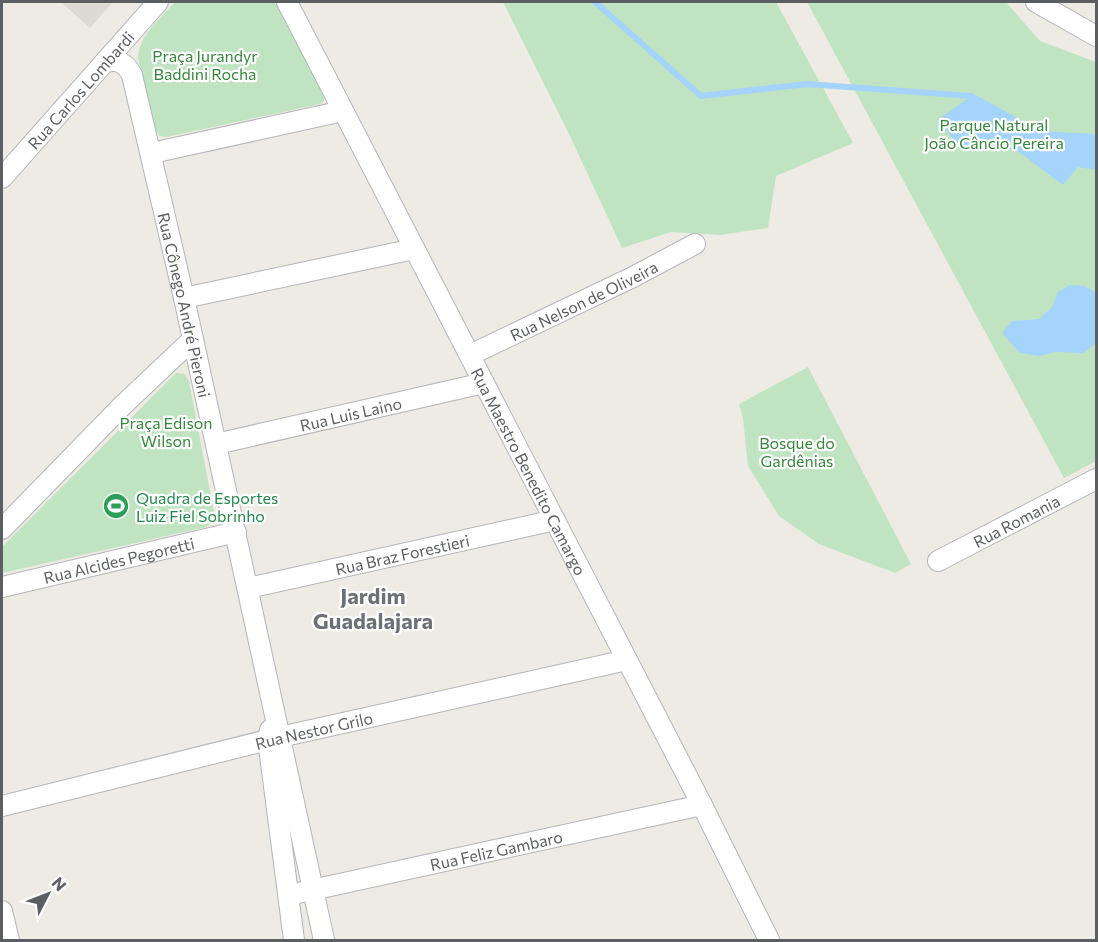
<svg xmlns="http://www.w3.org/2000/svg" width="1098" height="942" font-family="Commissioner,sans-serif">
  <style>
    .education { fill: #dddad1 }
    .green { fill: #c0e4c1 }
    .water { fill: #a4d3fc }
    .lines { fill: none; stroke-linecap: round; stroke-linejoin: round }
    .stream { stroke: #a4d3fc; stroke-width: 6 }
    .minor-casing { stroke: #b4b5ba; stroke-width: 22 }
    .minor { stroke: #fff; stroke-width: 20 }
    .labels { text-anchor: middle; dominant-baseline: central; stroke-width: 4.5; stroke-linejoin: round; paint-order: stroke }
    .park-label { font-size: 16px; fill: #38853e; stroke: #fff }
    .street-label { font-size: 16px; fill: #5b5e63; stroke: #fff }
    .leisure-label { font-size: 16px; fill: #27864d; stroke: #fff; text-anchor: start }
    .district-label { font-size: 22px; font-weight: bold; fill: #6c7075; stroke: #fff }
  </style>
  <rect width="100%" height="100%" fill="#edebe3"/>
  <!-- education -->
  <polygon class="education" points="61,2 113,2 90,28"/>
  <!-- green -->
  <g class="green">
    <path d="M175,2H278L324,94V101L320,104L166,137L160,136L156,131L138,58C139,35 160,19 175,2Z"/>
    <polygon points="503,2 776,2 853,143 776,176 768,228 720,235 671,232 622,248 570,136"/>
    <polygon points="807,2 1006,2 1040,41 1096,62 1096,461 1064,478"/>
    <polygon points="808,367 911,564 895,573 819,544 779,516 748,466 743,418 739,404"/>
    <polygon points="176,373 184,374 189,381 215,518 213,522 206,527 2,573 2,547"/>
  </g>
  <!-- water -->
  <g class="water">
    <polygon points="971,96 1035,131 1096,134 1096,170 1078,167 1063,185 1015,149 963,150 937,120"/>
    <polygon points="1070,285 1084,286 1096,292 1096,343 1084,353 1056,352 1038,356 1020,353 1002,333 1012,321 1039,319 1052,307 1058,292"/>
  </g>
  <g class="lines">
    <!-- stream -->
    <polyline class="stream" points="595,2 701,96 807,84 971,96 1035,131 1043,133"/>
    <!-- minor casing -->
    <g class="minor-casing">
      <g id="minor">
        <path id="s1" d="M287,2L702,805L769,940"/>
        <polyline points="1036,2 1096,36"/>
        <path id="s2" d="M104,63C117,58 126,63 132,75L184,298L324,940"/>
        <polyline points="152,153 343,111"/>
        <path id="s3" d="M2,178L158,2"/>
        <polyline points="184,298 414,249"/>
        <path id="s4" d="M470,355L633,277L695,244"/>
        <path id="s5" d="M216,444L484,383"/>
        <polyline points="2,529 123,405 193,339"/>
        <path id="s6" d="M938,561L1096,479"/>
        <path id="s7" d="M2,587L236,532"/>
        <path id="s8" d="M248,588L555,520"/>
        <polyline points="270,730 268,740 294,940"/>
        <path id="s9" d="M2,806L280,737L627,660"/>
        <path id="s10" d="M289,895L702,805"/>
        <polyline points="2,911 9,940"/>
      </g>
    </g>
    <!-- minor -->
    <use href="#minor" class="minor"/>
  </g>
  <!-- icons -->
  <defs>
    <g id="stadium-disc" transform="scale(1.35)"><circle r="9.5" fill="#2e9e5b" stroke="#fff"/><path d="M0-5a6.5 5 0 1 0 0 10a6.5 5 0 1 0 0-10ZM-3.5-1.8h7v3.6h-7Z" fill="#fff"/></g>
  </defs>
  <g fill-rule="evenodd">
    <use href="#stadium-disc" x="116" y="506"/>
  </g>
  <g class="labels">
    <!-- park labels -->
    <g class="park-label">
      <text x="205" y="55">Praça Jurandyr<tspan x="205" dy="18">Baddini Rocha</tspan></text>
      <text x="994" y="124">Parque Natural<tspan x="994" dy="18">João Câncio Pereira</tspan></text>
      <text x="166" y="422">Praça Edison<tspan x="166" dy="18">Wilson</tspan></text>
      <text x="797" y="442">Bosque do<tspan x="797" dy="18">Gardênias</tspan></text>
    </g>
    <!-- street labels -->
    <g class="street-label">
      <text stroke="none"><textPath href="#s3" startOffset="118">Rua Carlos Lombardi</textPath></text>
      <text stroke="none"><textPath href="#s4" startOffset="126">Rua Nelson de Oliveira</textPath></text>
      <text stroke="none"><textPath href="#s2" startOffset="270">Rua Cônego André Pieroni</textPath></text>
      <text stroke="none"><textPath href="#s5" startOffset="138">Rua Luis Laino</textPath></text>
      <text stroke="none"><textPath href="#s1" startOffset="528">Rua Maestro Benedito Camargo</textPath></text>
      <text stroke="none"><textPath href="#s6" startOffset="88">Rua Romania</textPath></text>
      <text stroke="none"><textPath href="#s8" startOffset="158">Rua Braz Forestieri</textPath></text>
      <text stroke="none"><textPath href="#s7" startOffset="120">Rua Alcides Pegoretti</textPath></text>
      <text stroke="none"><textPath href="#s9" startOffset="321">Rua Nestor Grilo</textPath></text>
      <text stroke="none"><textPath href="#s10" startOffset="212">Rua Feliz Gambaro</textPath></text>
    </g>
    <!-- leisure labels -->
    <g class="leisure-label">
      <text x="136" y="497">Quadra de Esportes<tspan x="136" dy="18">Luiz Fiel Sobrinho</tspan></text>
    </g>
    <!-- district labels -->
    <g class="district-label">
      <text x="373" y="595">Jardim<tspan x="373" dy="25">Guadalajara</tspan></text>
    </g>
  </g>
  <!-- border -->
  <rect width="1098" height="942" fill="none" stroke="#5b5e63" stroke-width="6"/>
  <!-- north arrow -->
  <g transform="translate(48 894) rotate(48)" stroke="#ffffff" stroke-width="4.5" paint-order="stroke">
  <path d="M0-4.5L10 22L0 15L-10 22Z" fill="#5b5e63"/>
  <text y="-9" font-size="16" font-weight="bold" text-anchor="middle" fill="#5b5e63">N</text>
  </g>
</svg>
